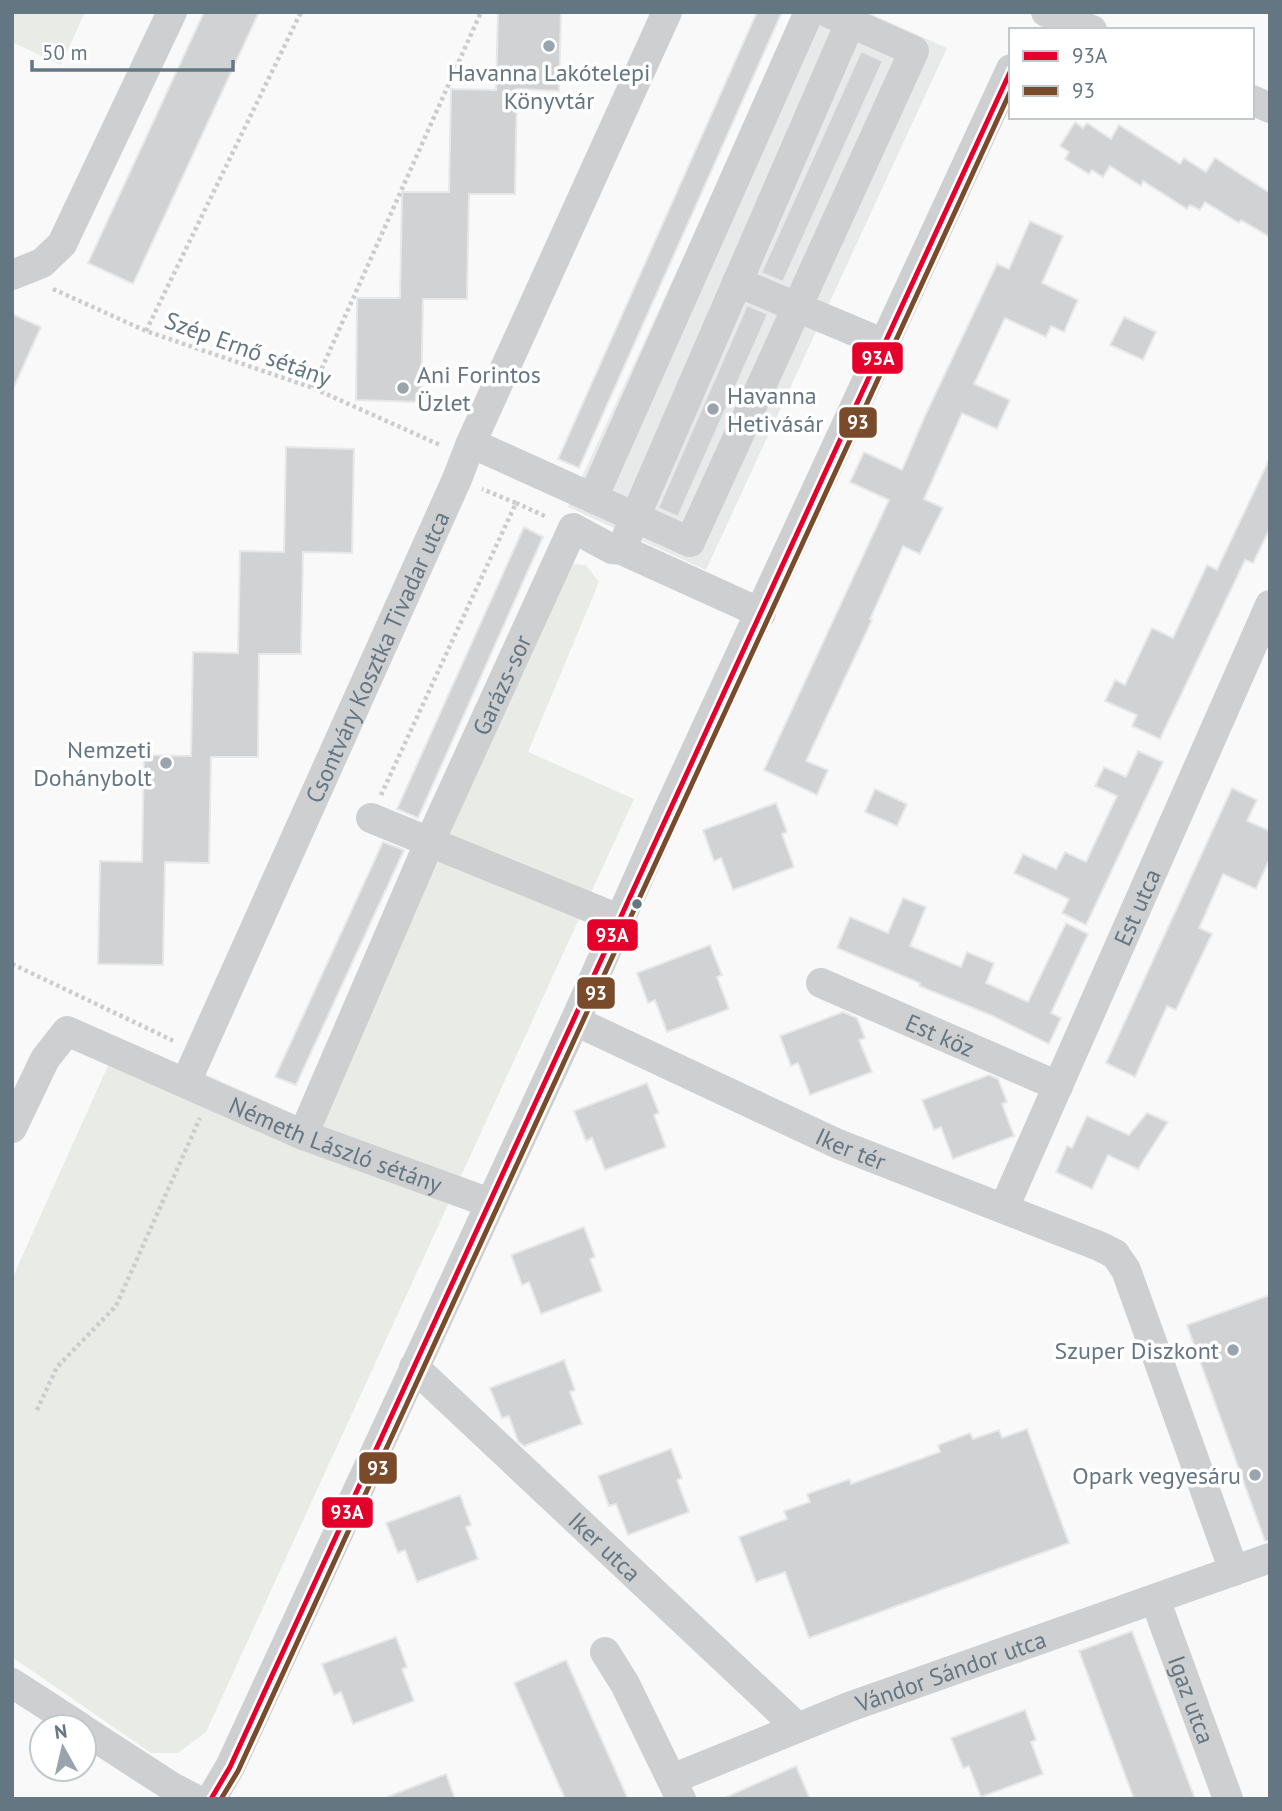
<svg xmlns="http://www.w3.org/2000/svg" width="1282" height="1811" font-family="'PT Sans',sans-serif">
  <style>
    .built { fill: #e8e9e9 }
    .green { fill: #e8ebe6 }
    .building { fill: #d0d2d3; stroke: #e8e8e8; stroke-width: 2 }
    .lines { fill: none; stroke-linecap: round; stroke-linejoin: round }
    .path { stroke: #cbcccd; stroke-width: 4.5; stroke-dasharray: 3.5 3.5; stroke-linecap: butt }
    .minor { stroke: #cecfd0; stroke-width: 30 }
    .bus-1-casing { stroke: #fff; stroke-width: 10 }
    .bus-2-casing { stroke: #fff; stroke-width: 10 }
    .bus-1 { stroke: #e4002b; stroke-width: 5 }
    .bus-2 { stroke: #7a4b2a; stroke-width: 5 }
    .poi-dot { fill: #99a4ac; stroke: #fff; stroke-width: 2.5 }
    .bus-dot { fill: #657683; stroke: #fff; stroke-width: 2.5 }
    .labels { text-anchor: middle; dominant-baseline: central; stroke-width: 7; stroke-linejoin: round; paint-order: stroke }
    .poi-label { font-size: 24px; fill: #657683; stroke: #fff; text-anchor: end }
    .street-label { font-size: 24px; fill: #657683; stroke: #fff }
    .line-badge { stroke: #fff; stroke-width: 2.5 }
    .badge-label { font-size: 19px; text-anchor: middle; font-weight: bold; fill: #fff }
  </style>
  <rect width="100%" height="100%" fill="#f9f9f9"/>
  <!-- built -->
  <polygon class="built" points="796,12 867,12 947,48 706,570 568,507"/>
  <!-- green -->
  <g class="green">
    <polygon points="12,12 85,12 61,65 12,42"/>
    <polygon points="572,564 586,565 599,582 528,752 634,799 206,1732 178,1753 151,1753 12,1657 12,1279 120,1039 178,1067 205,1074 321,1126 497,719"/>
  </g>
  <!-- building -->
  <g class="building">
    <polygon points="204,12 259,12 133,284 88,263"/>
    <polygon points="498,12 561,12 559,91 517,89 515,194 469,194 467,299 423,299 421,402 356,400 357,298 400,298 402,192 449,192 451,89 496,90"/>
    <polygon points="757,12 782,12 579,468 558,459"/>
    <polygon points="861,51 883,61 783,282 761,273"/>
    <polygon points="1075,122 1083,128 1087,123 1111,139 1119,125 1180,164 1184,158 1206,172 1215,158 1270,193 1270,237 1241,220 1239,223 1205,202 1200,210 1190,205 1187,209 1143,181 1141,186 1110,166 1103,177 1092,170 1089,174 1065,159 1069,152 1060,146"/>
    <polygon points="1030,221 1063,236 1042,283 1078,300 1064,332 1051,326 1046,337 1005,318 974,384 1010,400 997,429 962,413 924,499 943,508 920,554 903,546 870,619 872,620 806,761 828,770 817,795 764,770 889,500 850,482 864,452 902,470 925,416 997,264 1009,269"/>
    <polygon points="747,305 768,314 678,517 658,508"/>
    <polygon points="12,314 41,327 12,391"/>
    <polygon points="1124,317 1156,332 1143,360 1110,345"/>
    <polygon points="286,447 354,449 352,553 303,552 301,654 259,654 258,757 211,757 209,863 165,862 163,965 98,964 100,861 142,862 144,755 191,756 193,652 238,653 240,551 284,552"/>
    <polygon points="1270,458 1270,528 1253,563 1245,560 1160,739 1132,726 1137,715 1105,701 1115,680 1125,685 1152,628 1173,638 1207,565 1217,570"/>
    <polygon points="524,527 543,537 418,818 397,809"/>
    <polygon points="1138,751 1163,762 1086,925 1062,913 1069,899 1014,873 1023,854 1056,869 1065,852 1086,862 1117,796 1095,786 1104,767 1126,777"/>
    <polygon points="1232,788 1257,800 1247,821 1270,831 1270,858 1256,889 1223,874 1199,928 1212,934 1176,1010 1167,1006 1135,1077 1106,1063"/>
    <polygon points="875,789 907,804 897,826 865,812"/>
    <polygon points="776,803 787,832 782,834 794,867 733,890 721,858 714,861 703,830"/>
    <polygon points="383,842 404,850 296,1085 275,1077"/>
    <polygon points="903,898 926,907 910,946 961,967 967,952 994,963 986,983 1028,1002 1066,923 1088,934 1051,1013 1061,1018 1049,1044 993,1016 919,986 920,983 837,948 850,917 888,933"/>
    <polygon points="710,945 722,975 717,977 729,1009 667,1032 655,1000 648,1003 637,973"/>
    <polygon points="843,1012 857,1018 865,1038 859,1040 872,1072 810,1095 798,1063 791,1066 780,1036"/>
    <polygon points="989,1075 998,1079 1007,1102 1002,1104 1014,1136 953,1159 941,1127 934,1130 922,1100"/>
    <polygon points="647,1083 659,1113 654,1115 666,1147 605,1170 592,1138 586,1141 574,1111"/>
    <polygon points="1147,1113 1168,1122 1138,1169 1108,1155 1092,1189 1056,1172 1067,1146 1072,1148 1087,1116 1129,1135"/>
    <polygon points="584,1227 595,1257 590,1259 602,1291 541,1314 529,1282 522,1285 511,1255"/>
    <polygon points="1270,1295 1270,1541 1265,1541 1187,1325"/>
    <polygon points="564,1360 575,1390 570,1392 582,1424 524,1446 518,1441 509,1416 502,1418 490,1388"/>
    <polygon points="1027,1429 1069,1543 809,1638 785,1572 756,1582 739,1537 787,1519 784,1511 810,1502 807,1494 850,1479 851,1484 940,1452 938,1445 970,1433 973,1439 999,1430 1002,1438"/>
    <polygon points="671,1449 682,1478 677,1480 689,1512 628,1535 616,1504 609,1506 598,1476"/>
    <polygon points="460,1495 471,1525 466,1527 478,1559 417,1582 405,1550 398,1553 386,1523"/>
    <polygon points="1132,1631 1195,1799 1134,1799 1079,1651"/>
    <polygon points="396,1637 407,1667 402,1669 414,1701 353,1724 341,1692 334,1695 322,1664"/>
    <polygon points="566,1660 628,1799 565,1799 514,1683"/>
    <polygon points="1025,1710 1036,1740 1031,1742 1043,1774 981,1797 969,1766 963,1768 951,1738"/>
    <polygon points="796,1766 810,1799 722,1799"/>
    <polygon points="446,1774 455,1799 387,1799 387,1797"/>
  </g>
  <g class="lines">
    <!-- path -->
    <g class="path">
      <polyline points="53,289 146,331 313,388 440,445"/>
      <polyline points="146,331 301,12"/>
      <polyline points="313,388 481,12"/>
      <polyline points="516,503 547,517"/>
      <polyline points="381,795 516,503 482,489"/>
      <polyline points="12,964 176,1042"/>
      <polyline points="37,1410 57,1367 116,1306 200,1118"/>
    </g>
    <!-- minor -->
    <g class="minor">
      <polyline points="1046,12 1092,30"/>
      <polyline points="1252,100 1270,108"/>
      <polyline points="12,275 42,263 62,244 172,12"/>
      <polyline points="737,282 885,344"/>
      <polyline points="471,443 690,542 914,51 827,12"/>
      <polyline points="593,498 809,12"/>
      <polyline points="627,536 850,23"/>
      <polyline points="371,818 621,920"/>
      <path id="s1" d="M821,983L1058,1086"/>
      <path id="s2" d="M575,1021L838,1144L1099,1246L1115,1254L1126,1270L1234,1571"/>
      <path id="s3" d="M186,1082L457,479L471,443L667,12"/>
      <path id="s4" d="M12,1128L45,1059L67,1031L303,1135L490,1203"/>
      <path id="s5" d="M303,1135L430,841L573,528L612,549L622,550L761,613"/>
      <path id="s6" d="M1004,1208L1270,605"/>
      <path id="s7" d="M414,1367L797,1727"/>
      <path id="s8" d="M1155,1599L1228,1799"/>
      <polyline points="605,1652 625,1684 681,1799"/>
      <polyline points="12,1683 80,1727"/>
      <polyline points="84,1730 172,1787 195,1799"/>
      <path id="s9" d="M672,1779L849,1707L1270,1558"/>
      <polyline points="211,1799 230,1767 575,1021 668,811 1011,69"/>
    </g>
    <!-- bus-1 casing -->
    <g class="bus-1-casing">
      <path id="bus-1" d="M211,1799L230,1767C491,1202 749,635 1011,70"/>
    </g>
    <!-- bus-2 casing -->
    <g class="bus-2-casing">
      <path id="bus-2" d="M221,1799L238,1771C497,1211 752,650 1011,90"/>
    </g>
    <!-- bus-1 -->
    <use href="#bus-1" class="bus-1"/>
    <!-- bus-2 -->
    <use href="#bus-2" class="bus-2"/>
  </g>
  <!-- markers -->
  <g class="poi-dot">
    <circle cx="549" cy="46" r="7"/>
    <circle cx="403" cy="388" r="7"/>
    <circle cx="713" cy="409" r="7"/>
    <circle cx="166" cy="763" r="7"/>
    <circle cx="1233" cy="1350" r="7"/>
    <circle cx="1255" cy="1475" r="7"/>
  </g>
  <circle class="bus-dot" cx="637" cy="904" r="6"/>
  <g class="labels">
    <!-- poi labels -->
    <g class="poi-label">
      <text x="549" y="72" text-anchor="middle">Havanna Lakótelepi<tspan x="549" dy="28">Könyvtár</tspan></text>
      <text x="417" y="374" text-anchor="start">Ani Forintos<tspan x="417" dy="28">Üzlet</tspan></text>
      <text x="727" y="395" text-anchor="start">Havanna<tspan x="727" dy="28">Hetivásár</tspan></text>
      <text x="152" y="749">Nemzeti<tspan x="152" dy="28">Dohánybolt</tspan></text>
      <text x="1219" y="1350">Szuper Diszkont</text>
      <text x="1241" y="1475">Opark vegyesáru</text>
    </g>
    <!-- street labels -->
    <g class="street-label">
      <text transform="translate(248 349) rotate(20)">Szép Ernő sétány</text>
      <text stroke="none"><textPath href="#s3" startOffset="466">Csontváry Kosztka Tivadar utca</textPath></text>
      <text stroke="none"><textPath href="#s5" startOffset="492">Garázs-sor</textPath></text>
      <text stroke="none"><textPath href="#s6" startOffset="329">Est utca</textPath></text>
      <text stroke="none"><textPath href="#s1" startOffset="130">Est köz</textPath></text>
      <text stroke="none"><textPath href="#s4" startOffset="404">Németh László sétány</textPath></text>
      <text stroke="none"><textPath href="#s2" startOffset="304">Iker tér</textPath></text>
      <text stroke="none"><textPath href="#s7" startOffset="262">Iker utca</textPath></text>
      <text stroke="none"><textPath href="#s9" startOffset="299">Vándor Sándor utca</textPath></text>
      <text stroke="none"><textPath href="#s8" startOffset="107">Igaz utca</textPath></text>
    </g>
  </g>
  <g class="line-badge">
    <rect x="851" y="341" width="53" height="34" rx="7" fill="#e4002b"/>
    <rect x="838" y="406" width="40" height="33" rx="7" fill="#7a4b2a"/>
    <rect x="586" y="918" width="53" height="34" rx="7" fill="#e4002b"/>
    <rect x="576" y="976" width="40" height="34" rx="7" fill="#7a4b2a"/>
    <rect x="358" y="1451" width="40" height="34" rx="7" fill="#7a4b2a"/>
    <rect x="321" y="1496" width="53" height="33" rx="7" fill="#e4002b"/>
  </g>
  <g class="badge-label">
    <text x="878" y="365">93A</text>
    <text x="858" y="429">93</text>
    <text x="612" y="942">93A</text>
    <text x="596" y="1000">93</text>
    <text x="378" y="1475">93</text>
    <text x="347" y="1519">93A</text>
  </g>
  <!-- border -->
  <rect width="1282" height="1811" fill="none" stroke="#657683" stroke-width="28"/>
  <!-- legend -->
  <rect x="1009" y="28" width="245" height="91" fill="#ffffff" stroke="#c1c8cd" stroke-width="2"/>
  <rect x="1023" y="51" width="35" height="10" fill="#e4002b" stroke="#c1c8cd" stroke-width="2"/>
  <text x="1072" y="63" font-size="21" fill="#657683">93A</text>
  <rect x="1023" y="86" width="35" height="10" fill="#7a4b2a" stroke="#c1c8cd" stroke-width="2"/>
  <text x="1072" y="98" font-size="21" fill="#657683">93</text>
  <!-- north arrow -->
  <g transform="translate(63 1748) rotate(352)"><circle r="33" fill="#ffffff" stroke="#c1c8cd" stroke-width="2"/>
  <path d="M0-5L12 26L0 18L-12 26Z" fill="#99a4ac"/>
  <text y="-10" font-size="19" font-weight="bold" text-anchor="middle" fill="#657683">N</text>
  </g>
  <!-- scale -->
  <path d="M32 60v10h201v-10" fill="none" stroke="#657683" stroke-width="3.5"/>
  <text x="42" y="60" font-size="21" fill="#657683" stroke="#ffffff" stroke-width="5" paint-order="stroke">50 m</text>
</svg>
